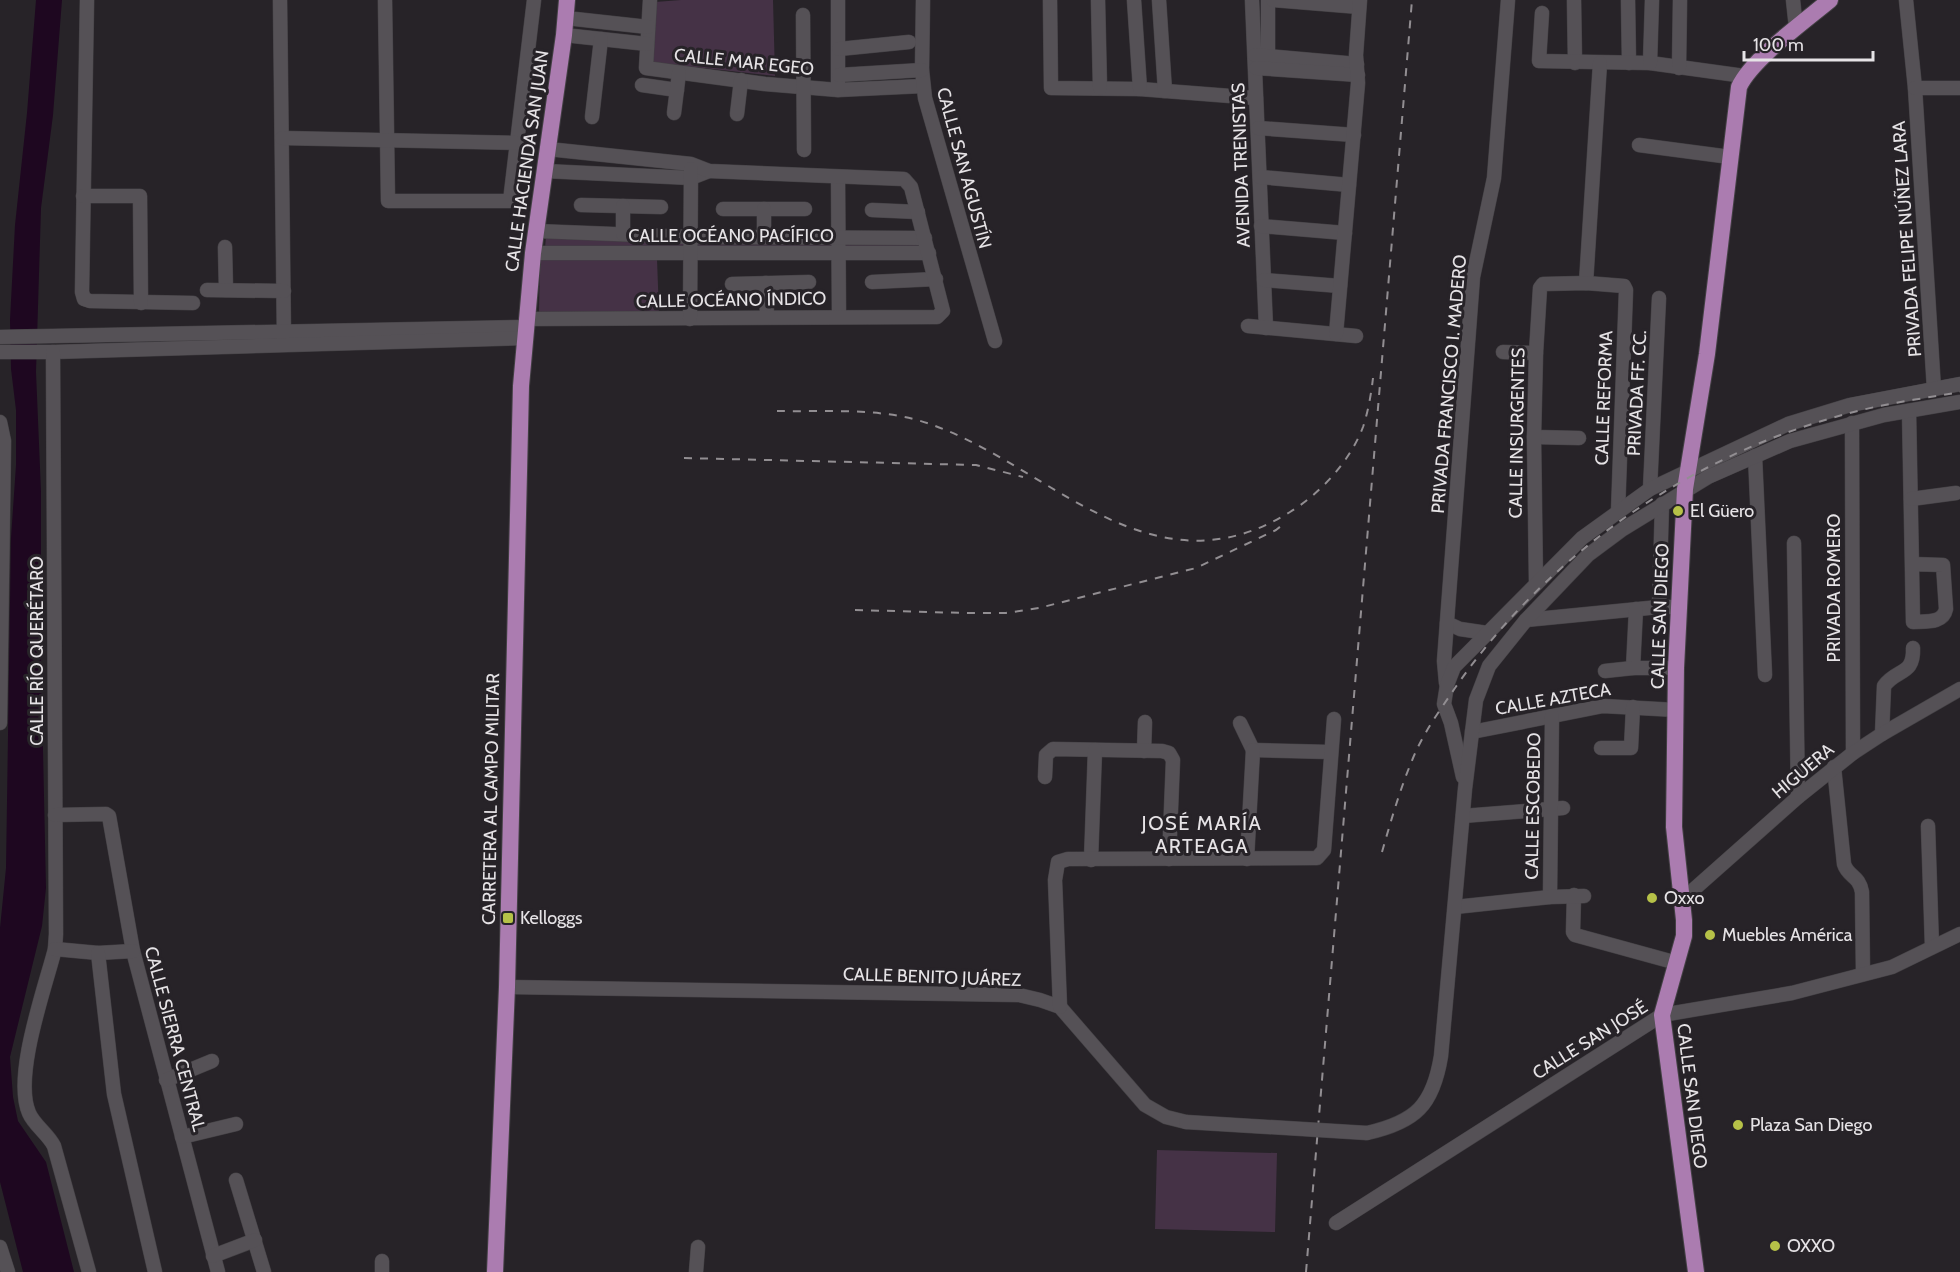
<svg xmlns="http://www.w3.org/2000/svg" width="1960" height="1272" font-family="Cabin,sans-serif">
  <style>
    .green { fill: #453246 }
    .water { fill: #1e0720 }
    .lines { fill: none; stroke-linecap: round; stroke-linejoin: round }
    .minor-casing { stroke: #434044; stroke-width: 15 }
    .major-casing { stroke: #434044; stroke-width: 18 }
    .minor { stroke: #555156; stroke-width: 14 }
    .major { stroke: #ab7cb0; stroke-width: 16 }
    .rail { stroke: #928e92; stroke-width: 2; stroke-dasharray: 8 8; stroke-linecap: butt }
    .minor-bridge-casing { stroke: #434044; stroke-width: 15; stroke-linecap: butt }
    .minor-bridge { stroke: #555156; stroke-width: 14 }
    .poi-dot { fill: #b6c148; stroke: #272328; stroke-width: 2 }
    .labels { text-anchor: middle; dominant-baseline: central; stroke-width: 6; stroke-linejoin: round; paint-order: stroke }
    .street-label { font-size: 18px; fill: #e6e3e6; stroke: #272328 }
    .poi-label { font-size: 18px; fill: #e6e3e6; stroke: #272328; text-anchor: start }
    .neighbourhood-label { font-size: 20px; letter-spacing: 1.5px; fill: #e6e3e6; stroke: #272328 }
  </style>
  <rect width="100%" height="100%" fill="#272328"/>
  <!-- green -->
  <g class="green">
    <polygon points="681,0 773,0 775,76 650,62 655,2"/>
    <polygon points="546,235 923,241 925,249 545,250"/>
    <polygon points="540,258 657,259 659,313 539,314"/>
    <polygon points="1157,1150 1277,1153 1275,1232 1155,1229"/>
  </g>
  <!-- water -->
  <polygon class="water" points="36,0 62,0 53,115 41,208 36,372 41,492 41,658 46,888 42,926 10,1057 13,1097 18,1121 46,1162 74,1272 23,1272 0,1182 0,928 6,868 11,538 16,465 16,410 11,369 10,320 15,225 27,113"/>
  <g class="lines">
    <!-- minor casing -->
    <g class="minor-casing">
      <g id="minor">
        <polyline points="87,0 82,292 84,299 90,301 193,303"/>
        <polyline points="280,0 284,340"/>
        <polyline points="385,0 388,201 510,201 534,0"/>
        <polyline points="650,0 646,68 765,84 838,90 923,86"/>
        <polyline points="838,0 838,90"/>
        <polyline points="923,0 922,70 925,98 995,341"/>
        <polyline points="1050,0 1051,88 1140,89 1256,98"/>
        <polyline points="1098,0 1100,88"/>
        <polyline points="1134,0 1140,89"/>
        <polyline points="1159,0 1165,91"/>
        <polyline points="1252,0 1266,328"/>
        <polyline points="1268,0 1268,64"/>
        <polyline points="1273,0 1359,7"/>
        <polyline points="1574,0 1575,63"/>
        <polyline points="1628,0 1629,63"/>
        <polyline points="1793,0 1796,28"/>
        <polyline points="1906,0 1915,88 1934,389"/>
        <polyline points="1542,13 1539,61 1650,63 1744,76"/>
        <polyline points="803,15 804,150"/>
        <polyline points="566,18 648,27"/>
        <polyline points="564,35 647,44"/>
        <polyline points="839,49 909,42"/>
        <polyline points="1255,55 1357,64"/>
        <polyline points="1650,63 1652,0"/>
        <polyline points="1256,68 1358,75"/>
        <polyline points="1679,68 1680,0"/>
        <polyline points="839,75 922,70"/>
        <polyline points="642,85 677,90"/>
        <polyline points="1915,88 1960,88"/>
        <polyline points="674,113 679,73"/>
        <polyline points="737,114 741,80"/>
        <polyline points="592,117 601,39"/>
        <polyline points="1258,128 1354,135"/>
        <polyline points="282,138 517,143"/>
        <polyline points="1639,145 1730,157"/>
        <polyline points="545,171 691,178 709,171"/>
        <polyline points="838,177 839,317"/>
        <polyline points="1260,177 1349,185"/>
        <polyline points="83,196 140,196 141,303"/>
        <polyline points="581,205 661,207"/>
        <polyline points="723,209 805,209"/>
        <polyline points="872,210 918,212"/>
        <polyline points="1261,226 1345,233"/>
        <polyline points="536,231 690,237 925,238"/>
        <polyline points="623,234 623,206"/>
        <polyline points="764,237 764,209"/>
        <polyline points="225,247 226,290"/>
        <polyline points="533,253 929,253"/>
        <polyline points="1264,280 1340,286"/>
        <polyline points="872,282 936,279"/>
        <polyline points="766,283 767,317"/>
        <polyline points="1586,283 1600,63"/>
        <polyline points="732,284 809,282"/>
        <polyline points="207,290 284,291"/>
        <polyline points="526,319 937,317 943,311 911,187 904,179 709,171 691,164 548,149"/>
        <polyline points="690,319 691,169"/>
        <polyline points="1248,326 1356,336"/>
        <polyline points="1336,334 1358,83 1356,55 1360,0"/>
        <polyline points="0,337 525,327"/>
        <polyline points="0,352 53,352 524,338"/>
        <path d="M53,352L56,934L55,949C45,988 13,1076 29,1113C34,1125 48,1134 54,1146L89,1272"/>
        <polyline points="1503,352 1536,353"/>
        <path d="M1909,411L1913,622C1925,621 1943,624 1946,609L1943,565L1912,564"/>
        <polyline points="0,422 4,441 0,723"/>
        <polyline points="1852,423 1853,753"/>
        <polyline points="1534,437 1579,438"/>
        <polyline points="1755,456 1765,675"/>
        <polyline points="1650,489 1659,298"/>
        <polyline points="1911,499 1956,493"/>
        <polyline points="1794,543 1798,797"/>
        <polyline points="1536,583 1534,437 1536,353 1540,288 1543,284 1586,283 1624,286 1626,290 1618,512"/>
        <polyline points="1659,607 1662,504"/>
        <polyline points="1526,620 1659,607 1679,607"/>
        <polyline points="1447,623 1460,629 1487,633"/>
        <polyline points="1633,668 1636,609"/>
        <polyline points="1605,671 1633,668 1676,668"/>
        <polyline points="1446,683 1444,661 1473,277 1494,178 1508,0"/>
        <polyline points="1240,723 1253,750"/>
        <polyline points="1472,732 1603,706 1676,710"/>
        <path d="M1882,734L1884,686C1897,668 1914,676 1913,648"/>
        <polyline points="1601,748 1631,748 1633,707"/>
        <polyline points="1253,750 1330,752"/>
        <polyline points="1144,751 1145,722"/>
        <path d="M1834,767L1844,864C1848,877 1859,875 1862,892L1863,974"/>
        <polyline points="1045,777 1046,755 1053,749 1162,751 1169,753 1173,760 1169,859"/>
        <polyline points="1463,777 1451,723 1444,704 1447,685 1454,667 1582,538 1650,489 1788,424 1850,405 1960,384"/>
        <polyline points="55,815 106,814 109,816 133,951 218,1272"/>
        <polyline points="1463,816 1563,808"/>
        <polyline points="1928,826 1932,947"/>
        <polyline points="1247,859 1253,750"/>
        <polyline points="1091,860 1095,750"/>
        <polyline points="1574,895 1573,932 1575,935 1677,963"/>
        <polyline points="1550,897 1552,716"/>
        <polyline points="1683,899 1798,797 1853,753 1882,734 1960,689"/>
        <polyline points="1455,907 1550,897 1584,896"/>
        <polyline points="55,949 98,953 133,951"/>
        <polyline points="98,953 114,1094 155,1272"/>
        <polyline points="507,987 1019,995 1040,1000 1060,1007 1145,1105 1166,1117 1186,1122"/>
        <polyline points="1060,1007 1055,880 1058,862 1068,859 1317,858 1324,850 1334,719"/>
        <polyline points="166,1080 212,1061"/>
        <path d="M1367,1133C1416,1122 1433,1105 1441,1056L1465,789L1476,700L1489,666L1526,620L1588,555L1623,529L1708,477L1790,441L1884,415L1960,402"/>
        <polyline points="182,1137 236,1124"/>
        <polyline points="236,1180 264,1272"/>
        <polyline points="1336,1223 1662,1015 1792,993 1892,967 1960,934"/>
        <polyline points="0,1247 8,1272"/>
        <polyline points="213,1256 255,1240"/>
        <polyline points="382,1272 382,1261"/>
        <polyline points="696,1272 698,1247"/>
      </g>
    </g>
    <!-- major casing -->
    <g class="major-casing">
      <g id="major">
        <polyline points="495,1272 507,987 521,386 533,253 564,35 567,0"/>
        <path d="M1696,1272L1662,1015L1684,936V920L1674,827L1676,668L1685,489L1707,354L1739,87C1751,60 1806,20 1830,0"/>
      </g>
    </g>
    <!-- minor -->
    <use href="#minor" class="minor"/>
    <!-- major -->
    <use href="#major" class="major"/>
    <!-- rail -->
    <g class="rail">
      <path d="M777,411C827,412 882,407 930,424C1052,467 1151,598 1290,512C1321,493 1350,461 1363,427C1368,412 1371,395 1373,378"/>
      <polyline points="684,458 976,465 1023,477"/>
      <polyline points="855,610 965,613 1006,613 1039,608 1196,568 1276,530 1281,526"/>
      <path d="M1382,852C1392,817 1402,782 1417,749C1427,728 1442,707 1455,688C1534,574 1647,487 1775,437C1807,425 1842,414 1875,407C1903,401 1932,397 1960,392"/>
      <polyline points="1306,1272 1412,0"/>
    </g>
    <!-- minor-bridge casing -->
    <g class="minor-bridge-casing">
      <polyline id="minor-bridge" points="1186,1122 1367,1133"/>
    </g>
    <!-- minor-bridge -->
    <use href="#minor-bridge" class="minor-bridge"/>
  </g>
  <!-- markers -->
  <g class="poi-dot">
    <circle cx="1678" cy="511" r="6"/>
    <circle cx="1652" cy="898" r="6"/>
    <rect x="502" y="912" width="12" height="12" rx="3"/>
    <circle cx="1710" cy="935" r="6"/>
    <circle cx="1738" cy="1125" r="6"/>
    <circle cx="1775" cy="1246" r="6"/>
  </g>
  <g class="labels">
    <!-- street labels -->
    <g class="street-label">
      <text transform="translate(744 62) rotate(6)">CALLE MAR EGEO</text>
      <text transform="translate(527 161) rotate(-82)">CALLE HACIENDA SAN JUAN</text>
      <text transform="translate(1241 165) rotate(-92)">AVENIDA TRENISTAS</text>
      <text transform="translate(964 168) rotate(75)">CALLE SAN AGUSTÍN</text>
      <text x="731" y="236">CALLE OCÉANO PACÍFICO</text>
      <text transform="translate(1907 239) rotate(-94)">PRIVADA FELIPE NÚÑEZ LARA</text>
      <text transform="translate(731 300) rotate(-1)">CALLE OCÉANO ÍNDICO</text>
      <text transform="translate(1449 384) rotate(-85)">PRIVADA FRANCISCO I. MADERO</text>
      <text transform="translate(1637 393) rotate(-87)">PRIVADA FF. CC.</text>
      <text transform="translate(1604 398) rotate(-88)">CALLE REFORMA</text>
      <text transform="translate(1517 433) rotate(-89)">CALLE INSURGENTES</text>
      <text transform="translate(1834 588) rotate(-90)">PRIVADA ROMERO</text>
      <text transform="translate(1660 616) rotate(-88)">CALLE SAN DIEGO</text>
      <text transform="translate(37 651) rotate(-90)">CALLE RÍO QUERÉTARO</text>
      <text transform="translate(1553 699) rotate(-10)">CALLE AZTECA</text>
      <text transform="translate(1803 771) rotate(-40)">HIGUERA</text>
      <text transform="translate(491 799) rotate(-89)">CARRETERA AL CAMPO MILITAR</text>
      <text transform="translate(1533 806) rotate(-89)">CALLE ESCOBEDO</text>
      <text transform="translate(932 977) rotate(2)">CALLE BENITO JUÁREZ</text>
      <text transform="translate(175 1039) rotate(75)">CALLE SIERRA CENTRAL</text>
      <text transform="translate(1590 1040) rotate(-32)">CALLE SAN JOSÉ</text>
      <text transform="translate(1692 1096) rotate(83)">CALLE SAN DIEGO</text>
    </g>
    <!-- poi labels -->
    <g class="poi-label">
      <text x="1690" y="511">El Güero</text>
      <text x="1664" y="898">Oxxo</text>
      <text x="520" y="918">Kelloggs</text>
      <text x="1722" y="935">Muebles América</text>
      <text x="1750" y="1125">Plaza San Diego</text>
      <text x="1787" y="1246">OXXO</text>
    </g>
    <!-- neighbourhood labels -->
    <g class="neighbourhood-label">
      <text x="1202" y="823">JOSÉ MARÍA<tspan x="1202" dy="23">ARTEAGA</tspan></text>
    </g>
  </g>
  <!-- scale -->
  <path d="M1744 51v9h129v-9" fill="none" stroke="#e6e3e6" stroke-width="3"/>
  <text x="1753" y="51" font-size="18" fill="#e6e3e6" stroke="#272328" stroke-width="4.5" paint-order="stroke">100 m</text>
</svg>
